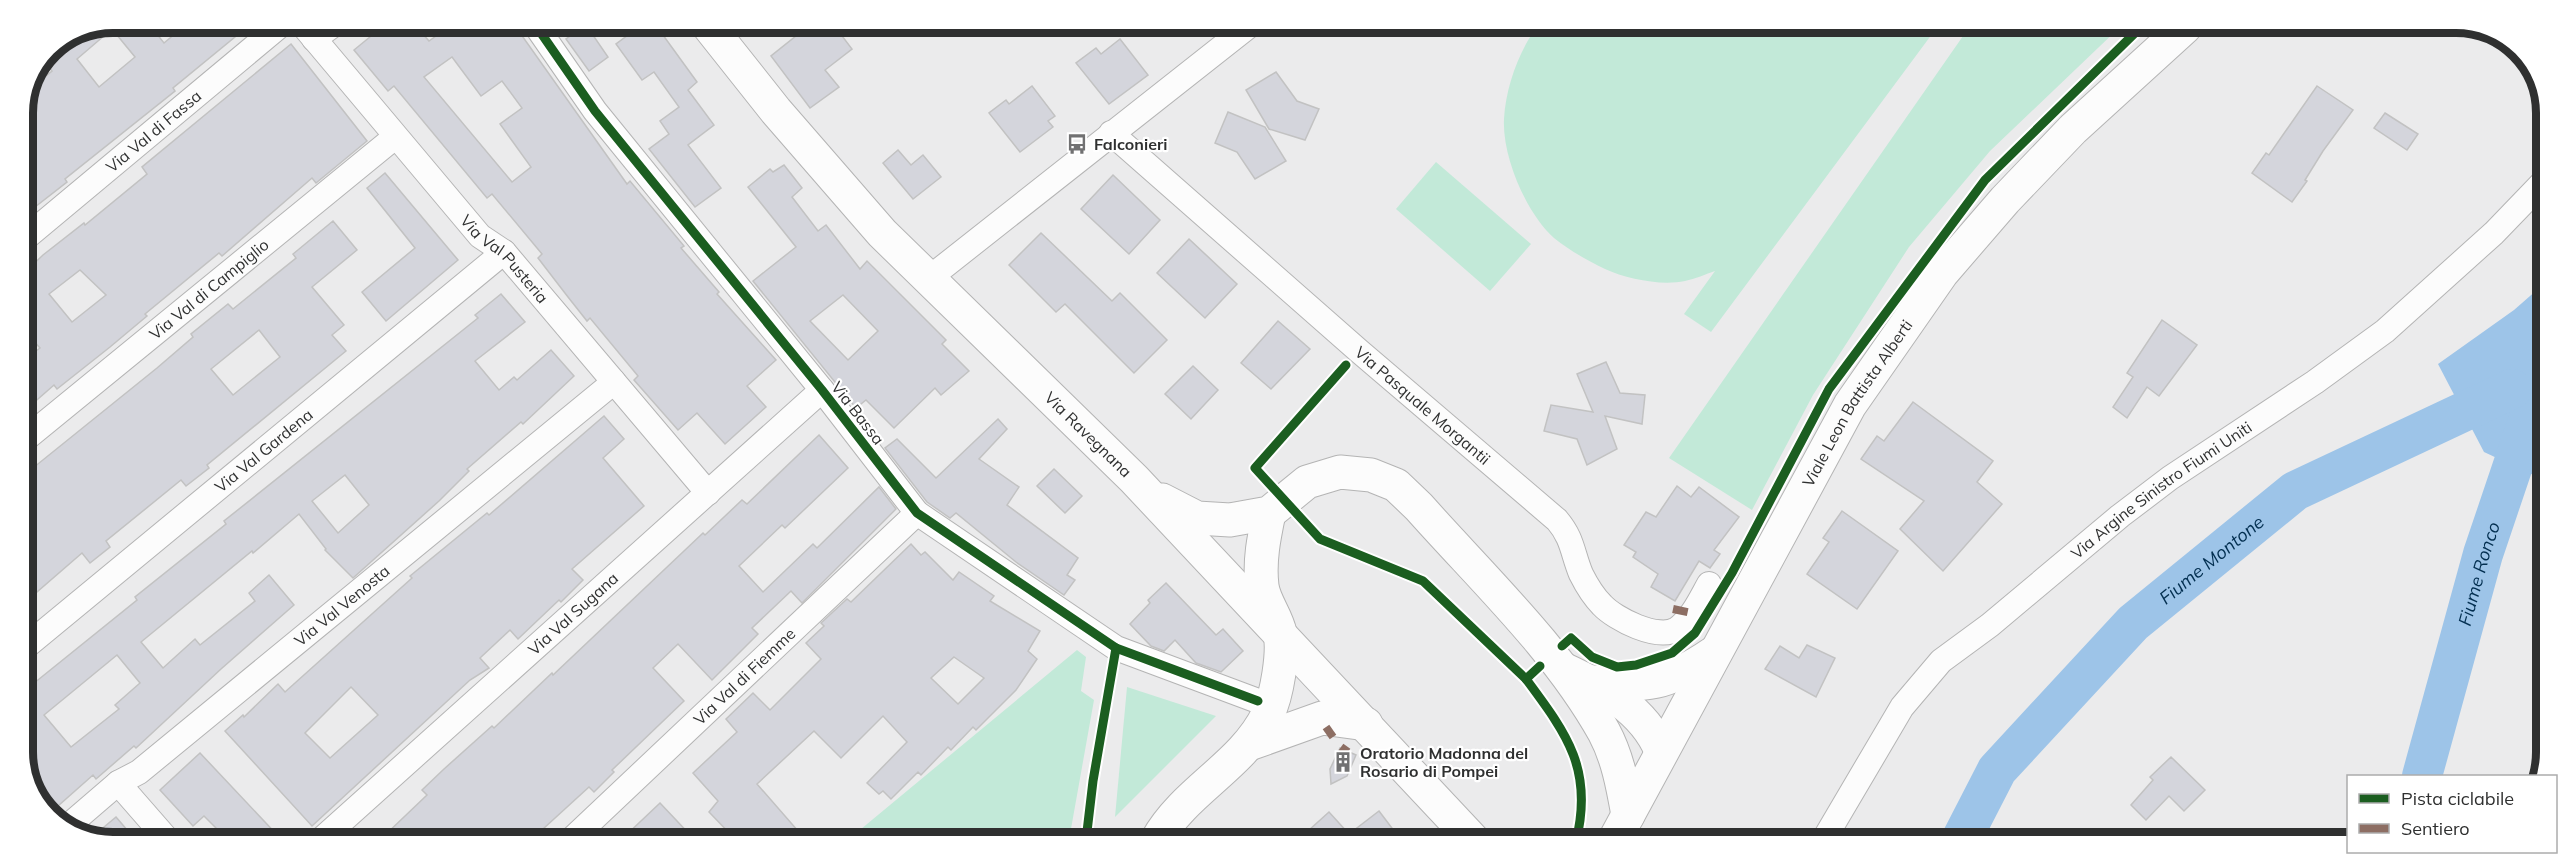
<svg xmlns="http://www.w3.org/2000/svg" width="2569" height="865" font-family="Mulish,sans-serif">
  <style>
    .green { fill: #c2e9d8 }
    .water { fill: #9dc4e8 }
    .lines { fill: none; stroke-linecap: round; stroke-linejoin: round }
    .river { stroke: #9dc4e8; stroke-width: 40 }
    .building { fill: #d4d5dc; stroke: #c2c2c2; stroke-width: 1.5; fill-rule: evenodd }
    .street-casing { stroke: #b4b4b4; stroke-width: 26 }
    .secondary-casing { stroke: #b4b4b4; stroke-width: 35 }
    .street { stroke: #fcfcfc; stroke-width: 24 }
    .secondary { stroke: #fcfcfc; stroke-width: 33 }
    .quiet { stroke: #8d6e63; stroke-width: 8; stroke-dasharray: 15 8; stroke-linecap: butt }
    .cycleway-casing { stroke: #fff; stroke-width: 13 }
    .cycleway { stroke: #1b5e20; stroke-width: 9 }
    .labels { text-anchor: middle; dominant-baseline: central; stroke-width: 4.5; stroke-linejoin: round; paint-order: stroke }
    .street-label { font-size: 16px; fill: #2f3030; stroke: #fff }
    .poi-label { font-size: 16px; font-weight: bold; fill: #2f3030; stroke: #fff; text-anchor: start }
    .water-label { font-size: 18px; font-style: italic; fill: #032f50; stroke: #fff }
    .rim { fill: none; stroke: #2f3030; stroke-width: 8 }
  </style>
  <rect width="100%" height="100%" fill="#ebebec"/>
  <!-- green -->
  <g class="green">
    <path d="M1538,25L1938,26L1711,332L1684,314L1715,271C1706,274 1695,279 1685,281C1661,286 1627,279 1605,269C1587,260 1570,251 1554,238C1526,213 1502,156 1504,119C1506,86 1519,51 1538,25Z"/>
    <polygon points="1970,26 2121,26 1990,151 1909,247 1813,395 1752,510 1669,458"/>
    <polygon points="1436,162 1531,244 1490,291 1396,209"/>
    <polygon points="1077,650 1086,657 1081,691 1094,700 1069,840 849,839"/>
    <polygon points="1127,687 1216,716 1115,817"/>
  </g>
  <!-- water -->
  <polygon class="water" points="2545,283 2544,480 2484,452 2438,364 2514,310"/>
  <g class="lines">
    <!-- river -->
    <g class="river">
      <path id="s1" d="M2422,776L2483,554L2531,412"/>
      <path id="s2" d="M1960,842L1997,770L2133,623L2295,491L2512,389"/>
    </g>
  </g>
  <!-- building -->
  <g class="building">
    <path d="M113,22L148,23L164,43L188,23H252L173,88L175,91L65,179L67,182L35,207L23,192V129L36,120L30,112L34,108L27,98L31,88L52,71L44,60L49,49ZM112,29L135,57L99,87L77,59Z"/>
    <path d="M387,23H413L429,41L454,23H513L627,184L630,181L684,246L681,248L719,292L717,294L776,360L747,386L766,407L725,444L697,413L678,430L634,380L638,376L590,318L587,321L568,297L538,258L542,254L492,194L487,198L394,86L388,91L354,50ZM452,57L481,96L502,81L522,108L500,124L531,167L512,182L424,77Z"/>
    <polygon points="643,24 655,24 697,82 688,90 714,125 688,145 721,188 695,207 649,149 669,134 660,121 679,107 654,72 642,80 616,44"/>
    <polygon points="811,24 833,24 852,49 825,70 839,87 810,108 771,56"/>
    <polygon points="586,25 608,57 589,71 566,39"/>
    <polygon points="1120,39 1148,75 1109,104 1076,63 1096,48 1101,54"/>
    <path d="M291,44L367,141L316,183L312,178L222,256L219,253L145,314L147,316L110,347L57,389L54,385L23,412V361L40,348L23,329V274L43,255L84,223L85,225L147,174L142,167ZM80,270L106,295L72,322L49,294Z"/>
    <polygon points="1276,72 1297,101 1319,109 1305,140 1269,129 1246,90"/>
    <polygon points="1032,86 1055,116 1048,121 1053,127 1020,152 989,113 1006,100 1009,104"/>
    <polygon points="2317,86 2353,110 2323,151 2305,180 2307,181 2292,202 2252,173 2266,153 2269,155"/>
    <polygon points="1228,112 1265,127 1286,161 1255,179 1237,152 1215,143"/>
    <polygon points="2385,113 2418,134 2407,150 2374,128"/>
    <polygon points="898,150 911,165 923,155 941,177 913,199 883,163"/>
    <path d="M784,165L802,188L792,197L818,231L826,225L860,269L867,261L946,340L942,344L969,371L941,395L935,388L894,428L866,400L856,408L753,281L796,247L748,187L770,169L773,172ZM843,295L878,331L848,360L810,321Z"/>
    <polygon points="385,173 458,260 386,321 362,292 415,248 367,188"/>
    <polygon points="1113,175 1160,220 1129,254 1081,209"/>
    <path d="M333,221L357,250L312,287L344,325L332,335L346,351L207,465L209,468L186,486L181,480L106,541L110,547L90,563L82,553L23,604V476L157,368L193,337L191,334L228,304L233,309L296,258L293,254ZM259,330L280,357L233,395L211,369Z"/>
    <polygon points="1041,233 1112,301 1120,293 1167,340 1134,373 1065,304 1056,312 1009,265"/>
    <polygon points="1189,239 1237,284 1205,318 1157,273"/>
    <path d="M501,294L525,322L475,361L499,390L514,377L517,380L551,350L574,376L523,424L521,422L467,469L469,471L439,501L353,578L325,550L326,549L299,514L253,553L252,551L141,642L163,668L195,639L200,645L255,601L249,593L269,575L294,605L221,669L136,748L134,746L96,779L93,775L50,813L44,809L23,758V692L137,600L135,597L226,524L224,521L478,318L475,315ZM345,475L369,505L338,533L312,501ZM117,655L140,683L115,705L119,709L71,747L44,715Z"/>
    <polygon points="2162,320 2197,345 2159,396 2147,387 2127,418 2113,407 2133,377 2127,373"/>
    <polygon points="1278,321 1310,349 1271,389 1241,363"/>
    <polygon points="1606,362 1620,393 1645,395 1642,424 1605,416 1617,449 1587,465 1577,439 1544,431 1551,405 1593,412 1577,374"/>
    <polygon points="1193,366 1218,390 1191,419 1165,394"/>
    <polygon points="1913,402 1993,461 1977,482 2002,504 1943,571 1900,529 1924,501 1861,459 1877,436 1884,441"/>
    <path d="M604,416L624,439L603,458L644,506L572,569L583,580L561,602L559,600L518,639L510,630L480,658L489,668L470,680L312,826L225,731L243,715L244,717L278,684L285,692L412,578L410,576L487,513L489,515ZM351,687L378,715L330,758L305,733Z"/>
    <polygon points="998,419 1007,429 979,459 1019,487 1007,505 1078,558 1067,575 1075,580 1064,595 1016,562 956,513 950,518 927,502 885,448 897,439 936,478"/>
    <polygon points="819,435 848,468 785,528 782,525 739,566 763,592 813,544 817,548 879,487 896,509 802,603 791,591 752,628 758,634 712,680 678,644 653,668 684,701 612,770 614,772 594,792 589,787 532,839 382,838 427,795 422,790 444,769 492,726 494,728 552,673 553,675 703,533 705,535 742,500 747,504"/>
    <polygon points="1054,469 1082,496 1065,513 1037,486"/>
    <polygon points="1677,486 1691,497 1699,487 1739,517 1714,550 1720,554 1710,568 1699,561 1675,601 1651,587 1658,574 1633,557 1636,552 1624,545 1646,512 1656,517"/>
    <polygon points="1842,511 1898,551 1857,609 1807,574 1829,542 1823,538"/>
    <path d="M911,544L921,555L925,552L953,580L959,572L994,596L990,601L1040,631L1028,651L1037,659L1016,690L976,730L973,727L951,750L948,747L921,775L918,772L891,799L883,791L879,794L867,783L907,742L883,716L841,758L814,731L757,784L805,839H735L709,812L718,801L693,773L737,732L726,719L753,693L770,710L821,659L806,643L824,626L821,623L847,599L851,602ZM954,657L984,678L958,704L931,678Z"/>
    <polygon points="1166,583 1216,635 1223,629 1243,651 1221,672 1196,663 1175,640 1164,651 1151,646 1130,624 1150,603 1148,600"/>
    <polygon points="1807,645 1835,658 1816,697 1765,669 1780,646 1799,658"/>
    <polygon points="1340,748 1356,755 1347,776 1331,784 1330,769"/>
    <polygon points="200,753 280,838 226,838 204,816 193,826 160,790"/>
    <polygon points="2171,757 2205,790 2184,811 2169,796 2146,820 2131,805 2153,780 2150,777"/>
    <polygon points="660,803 694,839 622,839"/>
    <polygon points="1379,811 1401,840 1298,840 1329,812 1349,834"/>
    <polygon points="116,817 134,838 91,838"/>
  </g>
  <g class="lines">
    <!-- street casing -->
    <g class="street-casing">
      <g id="street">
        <path id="s3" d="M301,23L480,236L504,252L708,493"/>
        <polyline points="534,23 595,111 822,390 917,513 1116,648 1258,701"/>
        <polyline points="314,39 336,23"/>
        <path id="s4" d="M1111,133L1359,351L1557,520C1573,539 1572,552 1581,574C1586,584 1594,597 1602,605C1615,619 1658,641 1677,629C1692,618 1700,600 1709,584"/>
        <path id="s5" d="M23,240L283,23"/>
        <polyline points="928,279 1250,25"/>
        <path id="s6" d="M23,441L395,137"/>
        <path id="s7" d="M23,649L504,252"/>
        <polyline points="118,783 166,838"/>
        <path id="s8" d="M68,826L118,783L139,772L614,382"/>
        <path id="s9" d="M323,838L822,390"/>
        <path id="s10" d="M572,839L917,513"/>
        <path id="s11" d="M1823,841L1902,707L1941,661L1990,625L2120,516L2170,478L2315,382L2385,331L2494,233L2546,179"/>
      </g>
    </g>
    <!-- secondary casing -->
    <g class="secondary-casing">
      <g id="secondary">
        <path id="s12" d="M707,24L776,111L882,233L1134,479L1474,841"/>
        <path d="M1162,500L1197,518L1230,520L1269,513L1307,482L1340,472L1371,475L1396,485L1419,507C1483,579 1557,648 1604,732C1618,758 1623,787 1628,815"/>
        <path d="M1563,669C1602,687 1644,709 1661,751"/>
        <path d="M1592,682C1645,688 1668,684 1712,654"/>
        <polyline points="1252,743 1322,718 1366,724"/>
        <path d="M1157,840C1185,790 1243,766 1268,714C1277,695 1284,653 1280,633C1277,617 1264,602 1262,586C1259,561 1264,537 1269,513"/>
        <path id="s13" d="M1614,841L1850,405L1942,273L2005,200L2073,129L2185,27"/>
      </g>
    </g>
    <!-- street -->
    <use href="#street" class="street"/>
    <!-- secondary -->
    <use href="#secondary" class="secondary"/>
    <!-- quiet -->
    <g class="quiet">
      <polyline points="1673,609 1692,613"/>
      <polyline points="1326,727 1333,737"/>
      <polyline points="1341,747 1348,752"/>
    </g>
    <!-- cycleway casing -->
    <g class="cycleway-casing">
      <g id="cycleway">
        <polyline points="534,23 595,111 822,390 917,513 1116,648 1258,701"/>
        <polyline points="1346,365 1255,468 1320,539 1423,581 1526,679 1540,666"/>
        <polyline points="1562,646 1571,638 1592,657 1617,667 1636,665 1672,653 1695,633 1732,573 1829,389 1985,180 2141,27"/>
        <path d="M1526,679C1566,733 1594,769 1576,841"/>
        <polyline points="1086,840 1093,781 1116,648"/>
      </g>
    </g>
    <!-- cycleway -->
    <use href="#cycleway" class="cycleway"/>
  </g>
  <!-- icons -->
  <defs>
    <g id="bus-bare" transform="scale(1.62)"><path d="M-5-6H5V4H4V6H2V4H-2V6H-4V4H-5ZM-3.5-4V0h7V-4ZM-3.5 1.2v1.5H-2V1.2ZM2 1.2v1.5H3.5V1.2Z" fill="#717172" stroke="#fff" stroke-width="2.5" paint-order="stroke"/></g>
    <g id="building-bare" transform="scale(1.62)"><path d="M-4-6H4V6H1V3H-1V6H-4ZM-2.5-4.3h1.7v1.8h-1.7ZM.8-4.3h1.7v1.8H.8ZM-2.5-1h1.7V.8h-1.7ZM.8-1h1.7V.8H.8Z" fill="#717172" stroke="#fff" stroke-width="2.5" paint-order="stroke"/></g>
  </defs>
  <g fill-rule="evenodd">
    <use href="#bus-bare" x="1077" y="144"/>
    <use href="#building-bare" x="1343" y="762"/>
  </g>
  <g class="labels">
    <!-- street labels -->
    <g class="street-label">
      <text stroke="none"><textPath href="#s5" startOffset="170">Via Val di Fassa</textPath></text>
      <text stroke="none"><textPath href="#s3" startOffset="312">Via Val Pusteria</textPath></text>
      <text stroke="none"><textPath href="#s6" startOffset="240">Via Val di Campiglio</textPath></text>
      <text stroke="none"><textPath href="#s13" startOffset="501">Viale Leon Battista Alberti</textPath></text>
      <text stroke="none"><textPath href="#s4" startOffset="414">Via Pasquale Morgantii</textPath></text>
      <text transform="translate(858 413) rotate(52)">Via Bassa</text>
      <text stroke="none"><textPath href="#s12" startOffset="561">Via Ravegnana</textPath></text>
      <text stroke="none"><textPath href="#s7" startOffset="312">Via Val Gardena</textPath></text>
      <text stroke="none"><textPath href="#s11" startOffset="495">Via Argine Sinistro Fiumi Uniti</textPath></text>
      <text stroke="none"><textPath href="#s8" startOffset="352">Via Val Venosta</textPath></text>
      <text stroke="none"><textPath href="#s9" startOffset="336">Via Val Sugana</textPath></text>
      <text stroke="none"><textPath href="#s10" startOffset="237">Via Val di Fiemme</textPath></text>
    </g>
    <!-- poi labels -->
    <g class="poi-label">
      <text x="1094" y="144">Falconieri</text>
      <text x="1360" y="753">Oratorio Madonna del<tspan x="1360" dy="18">Rosario di Pompei</tspan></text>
    </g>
    <!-- water labels -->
    <g class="water-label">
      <text stroke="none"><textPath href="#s2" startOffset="382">Fiume Montone</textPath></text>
      <text stroke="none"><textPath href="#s1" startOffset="210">Fiume Ronco</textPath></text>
    </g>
  </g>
  <!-- crop -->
  <path d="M0 0H2569V865H0ZM113 33H2456A80 80 0 0 1 2536 113V752A80 80 0 0 1 2456 832H113A80 80 0 0 1 33 752V113A80 80 0 0 1 113 33Z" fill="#fff" fill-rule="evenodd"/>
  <path class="rim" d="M113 33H2456A80 80 0 0 1 2536 113V752A80 80 0 0 1 2456 832H113A80 80 0 0 1 33 752V113A80 80 0 0 1 113 33Z"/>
  <!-- legend -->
  <rect x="2347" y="775" width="210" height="78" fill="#ffffff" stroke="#acacac" stroke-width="1.5"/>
  <rect x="2359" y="794" width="30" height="9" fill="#1b5e20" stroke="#acacac" stroke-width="1.5"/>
  <text x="2401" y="805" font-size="18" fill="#2f3030">Pista ciclabile</text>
  <rect x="2359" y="824" width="30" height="9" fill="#8d6e63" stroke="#acacac" stroke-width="1.5"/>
  <text x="2401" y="835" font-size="18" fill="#2f3030">Sentiero</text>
</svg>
